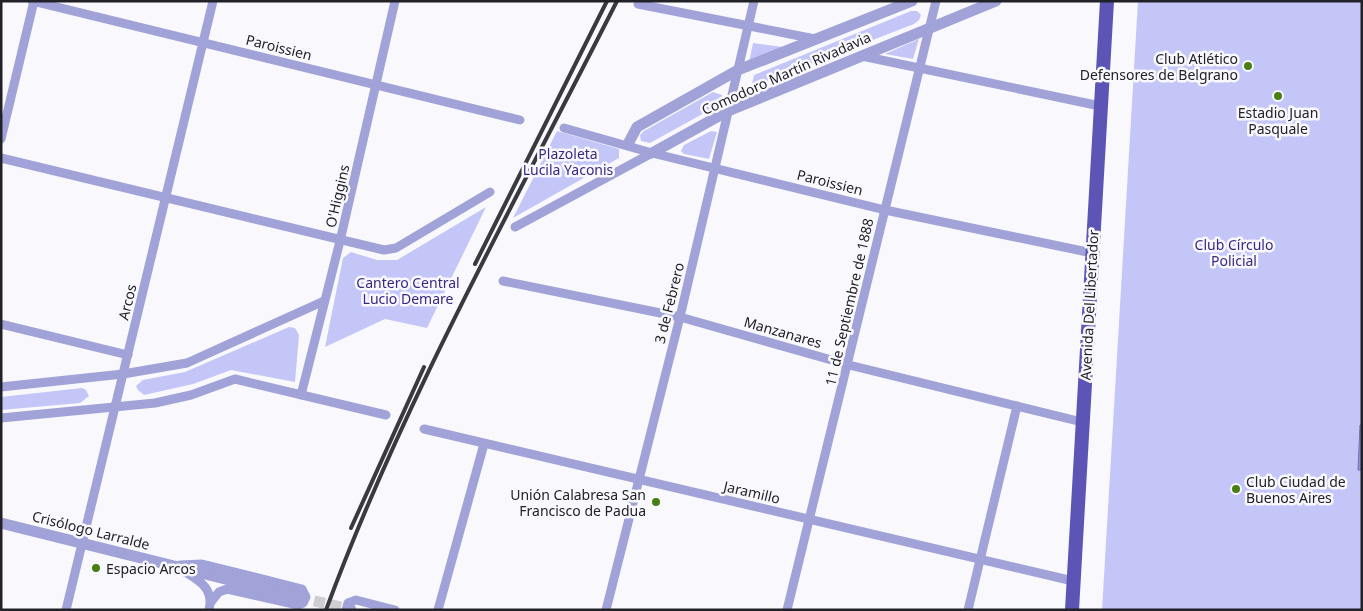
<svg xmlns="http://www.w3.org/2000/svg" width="1363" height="611" font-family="'Noto Sans',sans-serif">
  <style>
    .green { fill: #c4c6f8 }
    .water { fill: #9392e0; stroke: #7170a9 }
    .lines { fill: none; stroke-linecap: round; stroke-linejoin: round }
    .tertiary-tunnel { stroke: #ceced2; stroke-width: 11; stroke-dasharray: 11 5.5; stroke-linecap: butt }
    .minor { stroke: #a1a2d8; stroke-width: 9 }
    .tertiary { stroke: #a1a2d8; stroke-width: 11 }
    .primary { stroke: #5c55b5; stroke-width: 14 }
    .rail { stroke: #393940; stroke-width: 4 }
    .poi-dot { fill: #497e12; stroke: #f9f9fd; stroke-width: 2 }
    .labels { text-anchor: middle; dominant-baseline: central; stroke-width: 5; stroke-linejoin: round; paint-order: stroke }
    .street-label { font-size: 14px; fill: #212128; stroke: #f9f9fd }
    .poi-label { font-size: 14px; fill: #212128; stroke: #f9f9fd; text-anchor: end }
    .park-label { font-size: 14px; fill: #372983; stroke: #f9f9fd }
  </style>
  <rect width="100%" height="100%" fill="#f9f9fd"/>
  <!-- green -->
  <g class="green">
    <polygon points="1138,1 1362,1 1362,610 1102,610"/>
    <polygon points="911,11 917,11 921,15 919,20 914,24 757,85 754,86 752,84 754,75"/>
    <polygon points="919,39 913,59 885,54"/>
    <polygon points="753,43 783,47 749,62"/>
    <polygon points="713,92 722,95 722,100 717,106 650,143 641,141 640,135 644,131"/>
    <polygon points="557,131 619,149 619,158 513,218"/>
    <polygon points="711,131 717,132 709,159 684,154 681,151 684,145"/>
    <polygon points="486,207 427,328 385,319 325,347 343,258 351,252 377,260 397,260"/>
    <polygon points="289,327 295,328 299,335 295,382 231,370 193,384 144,395 138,390 136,386 143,380 185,372"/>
    <polygon points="82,388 86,390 89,396 80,403 1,410 1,397"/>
  </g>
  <!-- water -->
  <polygon class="water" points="1360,425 1362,425 1362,470 1358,470"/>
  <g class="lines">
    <!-- tertiary-tunnel -->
    <polyline class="tertiary-tunnel" points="298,597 349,609"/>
    <!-- minor -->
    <g class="minor">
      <polyline points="32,1 520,120"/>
      <polyline points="638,4 815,39"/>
      <polyline points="862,56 1100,106"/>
      <polyline points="564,128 652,153 885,210 1092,253"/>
      <polyline points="1,139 34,1"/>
      <polyline points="1,158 384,250 396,248 490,192"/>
      <polyline points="515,227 652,153"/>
      <polyline points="503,281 680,317 849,365 1082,422"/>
      <polyline points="1,324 128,355"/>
      <polyline points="1,387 123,374 187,363 324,301"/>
      <polyline points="301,395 340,241 395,1"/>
      <polyline points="1,418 155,403 191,395 235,379 386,415"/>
      <polyline points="424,429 1073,581"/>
      <polyline points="180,565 202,564 302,589 306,597 303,603 298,605 227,589 219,592 211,602"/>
      <path d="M185,572C201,581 214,590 209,610"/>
      <polyline points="66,610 213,1"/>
      <polyline points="346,610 348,603 356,600 395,610"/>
      <polyline points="438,610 484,444"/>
      <polyline points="606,610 680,317 754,1"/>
      <polyline points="787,610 936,1"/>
      <polyline points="968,610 1017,406"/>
    </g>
    <!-- tertiary -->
    <g class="tertiary">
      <polyline points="628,144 637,127 738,70 912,1"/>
      <polyline points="652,153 728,111 996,1"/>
      <polyline points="1,523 298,597"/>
      <polyline points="349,609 351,610"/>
    </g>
    <!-- primary -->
    <polyline class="primary" points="1072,610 1107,1"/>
    <!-- rail -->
    <g class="rail">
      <polyline points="475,264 607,1"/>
      <polyline points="351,528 424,367"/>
      <path d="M326,610C404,399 516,201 617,1"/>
    </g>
  </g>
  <!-- markers -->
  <g class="poi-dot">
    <circle cx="1248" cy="66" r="5"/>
    <circle cx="1278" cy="96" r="5"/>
    <circle cx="1236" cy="489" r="5"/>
    <circle cx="656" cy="502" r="5"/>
    <circle cx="96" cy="568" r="5"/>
  </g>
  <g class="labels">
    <!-- street labels -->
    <g class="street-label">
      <text transform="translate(279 47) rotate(14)">Paroissien</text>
      <text transform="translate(786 73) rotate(-24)">Comodoro Martín Rivadavia</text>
      <text transform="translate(830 182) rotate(14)">Paroissien</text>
      <text transform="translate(337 196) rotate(-77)">O'Higgins</text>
      <text transform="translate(127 302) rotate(-76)">Arcos</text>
      <text transform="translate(849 302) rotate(-77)">11 de Septiembre de 1888</text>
      <text transform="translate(669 303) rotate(-76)">3 de Febrero</text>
      <text transform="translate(1089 305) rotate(-87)">Avenida Del Libertador</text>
      <text transform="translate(783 332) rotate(16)">Manzanares</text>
      <text transform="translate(752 492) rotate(13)">Jaramillo</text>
      <text transform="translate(91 530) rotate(14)">Crisólogo Larralde</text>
    </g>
    <!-- poi labels -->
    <g class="poi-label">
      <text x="1238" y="58">Club Atlético<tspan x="1238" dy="16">Defensores de Belgrano</tspan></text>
      <text x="1278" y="112" text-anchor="middle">Estadio Juan<tspan x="1278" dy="16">Pasquale</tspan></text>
      <text x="1246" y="481" text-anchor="start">Club Ciudad de<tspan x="1246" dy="16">Buenos Aires</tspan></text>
      <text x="646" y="494">Unión Calabresa San<tspan x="646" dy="16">Francisco de Padua</tspan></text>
      <text x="106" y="568" text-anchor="start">Espacio Arcos</text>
    </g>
    <!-- park labels -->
    <g class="park-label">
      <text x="568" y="153">Plazoleta<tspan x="568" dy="16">Lucila Yaconis</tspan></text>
      <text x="1234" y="244">Club Círculo<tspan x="1234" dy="16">Policial</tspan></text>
      <text x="408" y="282">Cantero Central<tspan x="408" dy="16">Lucio Demare</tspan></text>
    </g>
  </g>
  <!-- border -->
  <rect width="1363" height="611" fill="none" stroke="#212128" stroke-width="5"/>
</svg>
